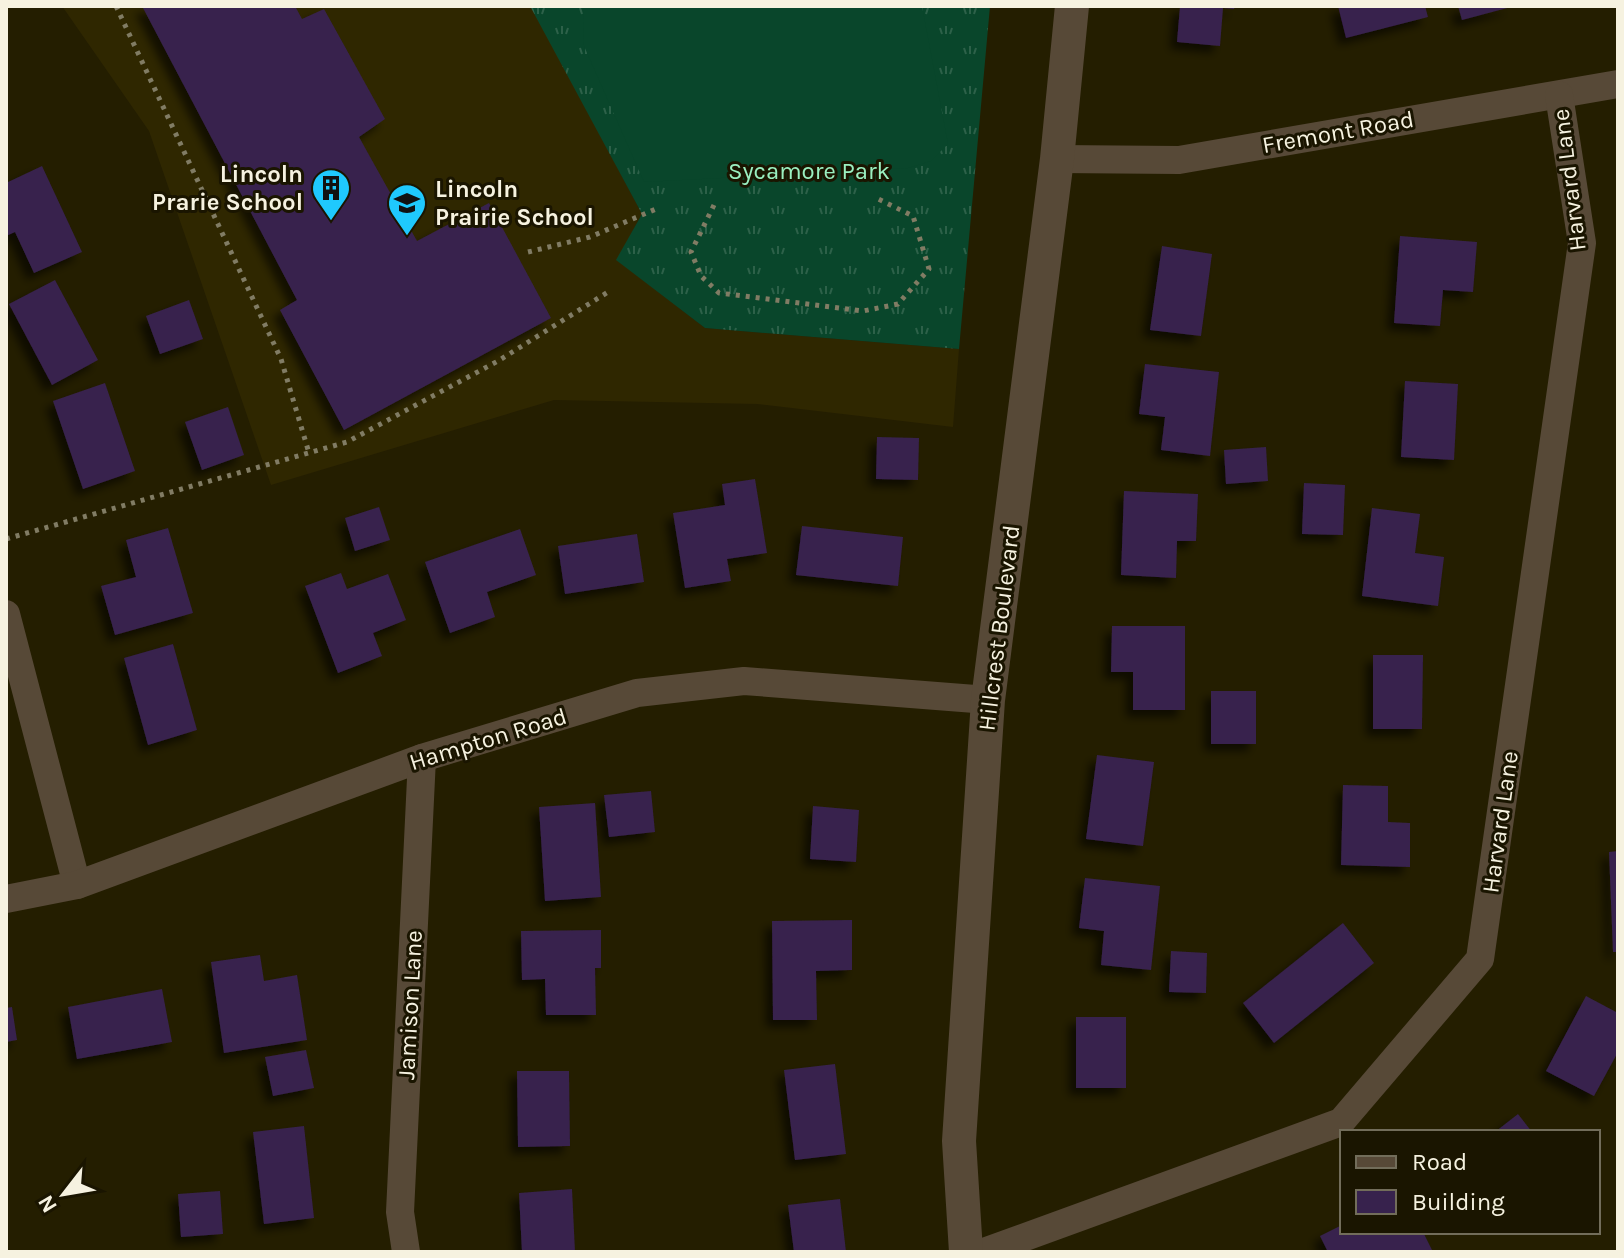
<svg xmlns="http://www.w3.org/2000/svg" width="1624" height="1258" font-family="Karla,sans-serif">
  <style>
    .built { fill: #2f2700 }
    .grass { fill: url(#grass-tufts) }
    .pitch { fill: #09462b }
    .building { fill: #37224d; filter: url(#shadow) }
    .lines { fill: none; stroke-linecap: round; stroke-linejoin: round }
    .path { stroke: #817c64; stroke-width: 5; stroke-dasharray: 4 6; stroke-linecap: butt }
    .minor { stroke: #574937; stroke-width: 28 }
    .tertiary { stroke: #574937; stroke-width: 34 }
    .labels { text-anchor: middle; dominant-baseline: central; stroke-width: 6; stroke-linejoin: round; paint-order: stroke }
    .street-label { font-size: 24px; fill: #f6f2e0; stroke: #1a1500 }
    .park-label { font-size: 24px; fill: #9af0c0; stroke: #1a1500 }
    .poi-label { font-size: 24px; font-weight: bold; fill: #f6f2e0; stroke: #1a1500; text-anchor: end }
  </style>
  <defs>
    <pattern id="grass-tufts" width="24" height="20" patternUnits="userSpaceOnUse" patternTransform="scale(2)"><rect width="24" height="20" fill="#09462b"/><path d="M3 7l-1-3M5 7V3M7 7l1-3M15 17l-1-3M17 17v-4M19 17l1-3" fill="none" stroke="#2d6149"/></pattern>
    <filter id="shadow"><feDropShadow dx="-7" dy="7" stdDeviation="4" flood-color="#0009"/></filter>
  </defs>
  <rect width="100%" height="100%" fill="#241e00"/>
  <!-- built -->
  <polygon class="built" points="62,6 532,6 642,214 617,260 705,328 959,349 953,427 757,404 554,400 271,485 149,131"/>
  <!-- grass -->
  <polygon class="grass" points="530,6 990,6 959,349 705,328 616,260 642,214"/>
  <!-- pitch -->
  <polygon class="pitch" points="583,6 922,6 948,144 931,161 908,168 644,182 584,46"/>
  <!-- building -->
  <g class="building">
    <polygon points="142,6 295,6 302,19 324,9 385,119 359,137 417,241 489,203 551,318 344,430 280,310 297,300"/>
    <polygon points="1180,6 1235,6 1234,9 1223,8 1220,46 1177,42"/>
    <polygon points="1338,6 1425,6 1428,17 1346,38"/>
    <polygon points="1458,6 1511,6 1511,7 1462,20"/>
    <polygon points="42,166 82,252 34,273 15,232 6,236 6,183"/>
    <polygon points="1400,236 1477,242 1473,292 1443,290 1440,326 1394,323"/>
    <polygon points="1162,246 1212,254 1201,336 1150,330"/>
    <polygon points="55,280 98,360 52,385 9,304"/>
    <polygon points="189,300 203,339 160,354 146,316"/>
    <polygon points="1145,364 1219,372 1210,456 1161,450 1165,417 1139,414"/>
    <polygon points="1405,381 1458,384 1454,460 1401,457"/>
    <polygon points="105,383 135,471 83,489 53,401"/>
    <polygon points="228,407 244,455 202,470 185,422"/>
    <polygon points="877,437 919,438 918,480 876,479"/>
    <polygon points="1266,447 1268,481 1226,484 1224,450"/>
    <polygon points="755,479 767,553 727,559 731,581 685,588 673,513 725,505 722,484"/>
    <polygon points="1304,483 1345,485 1343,535 1302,534"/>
    <polygon points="1124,491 1198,494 1196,541 1177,541 1176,578 1121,575"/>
    <polygon points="379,507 390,540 355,551 345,518"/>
    <polygon points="1372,508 1420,514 1415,553 1444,557 1438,606 1362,596"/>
    <polygon points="802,526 903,537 898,586 796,575"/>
    <polygon points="168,528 193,613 115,635 101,586 136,577 126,540"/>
    <polygon points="520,529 536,575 487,592 495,617 450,633 425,562"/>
    <polygon points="637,534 644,582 565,594 558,546"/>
    <polygon points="341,573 347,589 388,574 406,620 373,633 382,656 338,673 305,586"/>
    <polygon points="1112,626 1185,626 1185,710 1133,710 1133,672 1111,672"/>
    <polygon points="173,644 197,730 148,745 124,658"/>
    <polygon points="1373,655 1423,655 1422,729 1373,729"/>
    <rect x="1211" y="691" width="45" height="53"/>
    <polygon points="1097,755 1154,762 1143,846 1086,839"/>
    <polygon points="1343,785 1388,786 1388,822 1410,823 1410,867 1341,865"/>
    <polygon points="651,791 655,832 609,837 604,795"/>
    <polygon points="595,803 601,897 545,901 539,807"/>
    <polygon points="813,806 859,810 856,862 810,859"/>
    <polygon points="1618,851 1618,952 1613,952 1609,852"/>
    <polygon points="1085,878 1160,886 1151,970 1101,965 1104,931 1079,928"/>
    <polygon points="852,920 852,970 816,971 817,1020 773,1020 772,921"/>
    <polygon points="1343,923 1374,963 1274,1043 1243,1003"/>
    <polygon points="601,930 601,968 595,968 596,1015 546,1015 545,979 522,980 521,931"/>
    <polygon points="1171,951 1207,953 1206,993 1169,992"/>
    <polygon points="260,955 264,981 297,975 307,1040 224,1053 211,962"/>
    <polygon points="162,989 172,1042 77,1059 68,1007"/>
    <polygon points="1586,996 1618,1013 1618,1052 1594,1096 1546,1071"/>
    <polygon points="12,1007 17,1040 6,1042 6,1008"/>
    <rect x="1076" y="1017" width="50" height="71"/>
    <polygon points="306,1050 314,1088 273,1096 265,1057"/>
    <polygon points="835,1064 846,1154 795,1160 784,1070"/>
    <polygon points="517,1071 569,1071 570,1146 518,1147"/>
    <polygon points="1518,1114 1532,1132 1495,1132"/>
    <polygon points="304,1126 314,1218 264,1224 253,1132"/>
    <polygon points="572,1189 575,1252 522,1252 519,1193"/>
    <polygon points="220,1191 223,1234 181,1237 178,1194"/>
    <polygon points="840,1199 846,1252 794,1252 788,1205"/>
    <polygon points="1342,1225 1342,1232 1423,1232 1433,1252 1328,1252 1320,1236"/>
  </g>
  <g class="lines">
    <!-- path -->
    <g class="path">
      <polyline points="116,6 281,359 309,453"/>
      <polyline points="714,205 691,252 701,276 719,293 863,311 898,304 929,269 913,216 874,197"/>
      <polyline points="528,252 590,237 656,209"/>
      <polyline points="6,539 347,442 498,361 608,292"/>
    </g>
    <!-- minor -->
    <g class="minor">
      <polyline points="1057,159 1179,160 1618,84"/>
      <polyline points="6,614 77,885"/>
      <polyline points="6,899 77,885 422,758 637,693 744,681 988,700"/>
      <polyline points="406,1252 400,1212 422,758"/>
      <polyline points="984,1252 1341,1122 1480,959 1582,243 1559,95"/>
    </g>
    <!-- tertiary -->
    <polyline class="tertiary" points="966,1252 959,1141 988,700 1057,159 1072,6"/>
  </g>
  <!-- icons -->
  <defs>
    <g id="building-pin" transform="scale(2)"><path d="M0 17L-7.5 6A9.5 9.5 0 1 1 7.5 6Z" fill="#1fc9fd" stroke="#1a1500"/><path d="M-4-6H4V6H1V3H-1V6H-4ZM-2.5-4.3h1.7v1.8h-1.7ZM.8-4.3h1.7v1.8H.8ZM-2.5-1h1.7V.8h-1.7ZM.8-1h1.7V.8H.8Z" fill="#111"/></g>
    <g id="school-pin" transform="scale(2)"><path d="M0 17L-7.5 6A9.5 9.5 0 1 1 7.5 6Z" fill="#1fc9fd" stroke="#1a1500"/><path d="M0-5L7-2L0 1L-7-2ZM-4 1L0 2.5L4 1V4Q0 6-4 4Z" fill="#111"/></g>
  </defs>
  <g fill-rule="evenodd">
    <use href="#building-pin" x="331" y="188"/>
    <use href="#school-pin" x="407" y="203"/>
  </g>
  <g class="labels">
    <!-- street labels -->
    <g class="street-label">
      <text transform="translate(1338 132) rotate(-10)">Fremont Road</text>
      <text transform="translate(1569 180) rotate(-97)">Harvard Lane</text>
      <text transform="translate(999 628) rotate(-83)">Hillcrest Boulevard</text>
      <text transform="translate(488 739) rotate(-17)">Hampton Road</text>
      <text transform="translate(1500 822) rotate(-82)">Harvard Lane</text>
      <text transform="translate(410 1005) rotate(-87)">Jamison Lane</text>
    </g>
    <!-- park labels -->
    <g class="park-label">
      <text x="809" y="171">Sycamore Park</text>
    </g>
    <!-- poi labels -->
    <g class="poi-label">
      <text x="303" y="174">Lincoln<tspan x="303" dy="28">Prarie School</tspan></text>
      <text x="435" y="189" text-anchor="start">Lincoln<tspan x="435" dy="28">Prairie School</tspan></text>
    </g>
  </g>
  <!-- border -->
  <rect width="1624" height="1258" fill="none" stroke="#f6f2e0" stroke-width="16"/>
  <!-- legend -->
  <rect x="1340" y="1130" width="260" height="104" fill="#1a1500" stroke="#726d5a" stroke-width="2"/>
  <rect x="1356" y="1156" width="40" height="12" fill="#574937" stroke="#726d5a" stroke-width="2"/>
  <text x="1412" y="1170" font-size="24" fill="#f6f2e0">Road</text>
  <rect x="1356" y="1190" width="40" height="24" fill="#37224d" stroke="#726d5a" stroke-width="2"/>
  <text x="1412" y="1210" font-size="24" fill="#f6f2e0">Building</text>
  <!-- north arrow -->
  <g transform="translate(64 1194) rotate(239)" stroke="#1a1500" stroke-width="6" paint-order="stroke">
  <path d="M0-6L14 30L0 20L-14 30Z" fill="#f6f2e0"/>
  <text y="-12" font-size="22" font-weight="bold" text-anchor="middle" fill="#f6f2e0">N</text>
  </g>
</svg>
